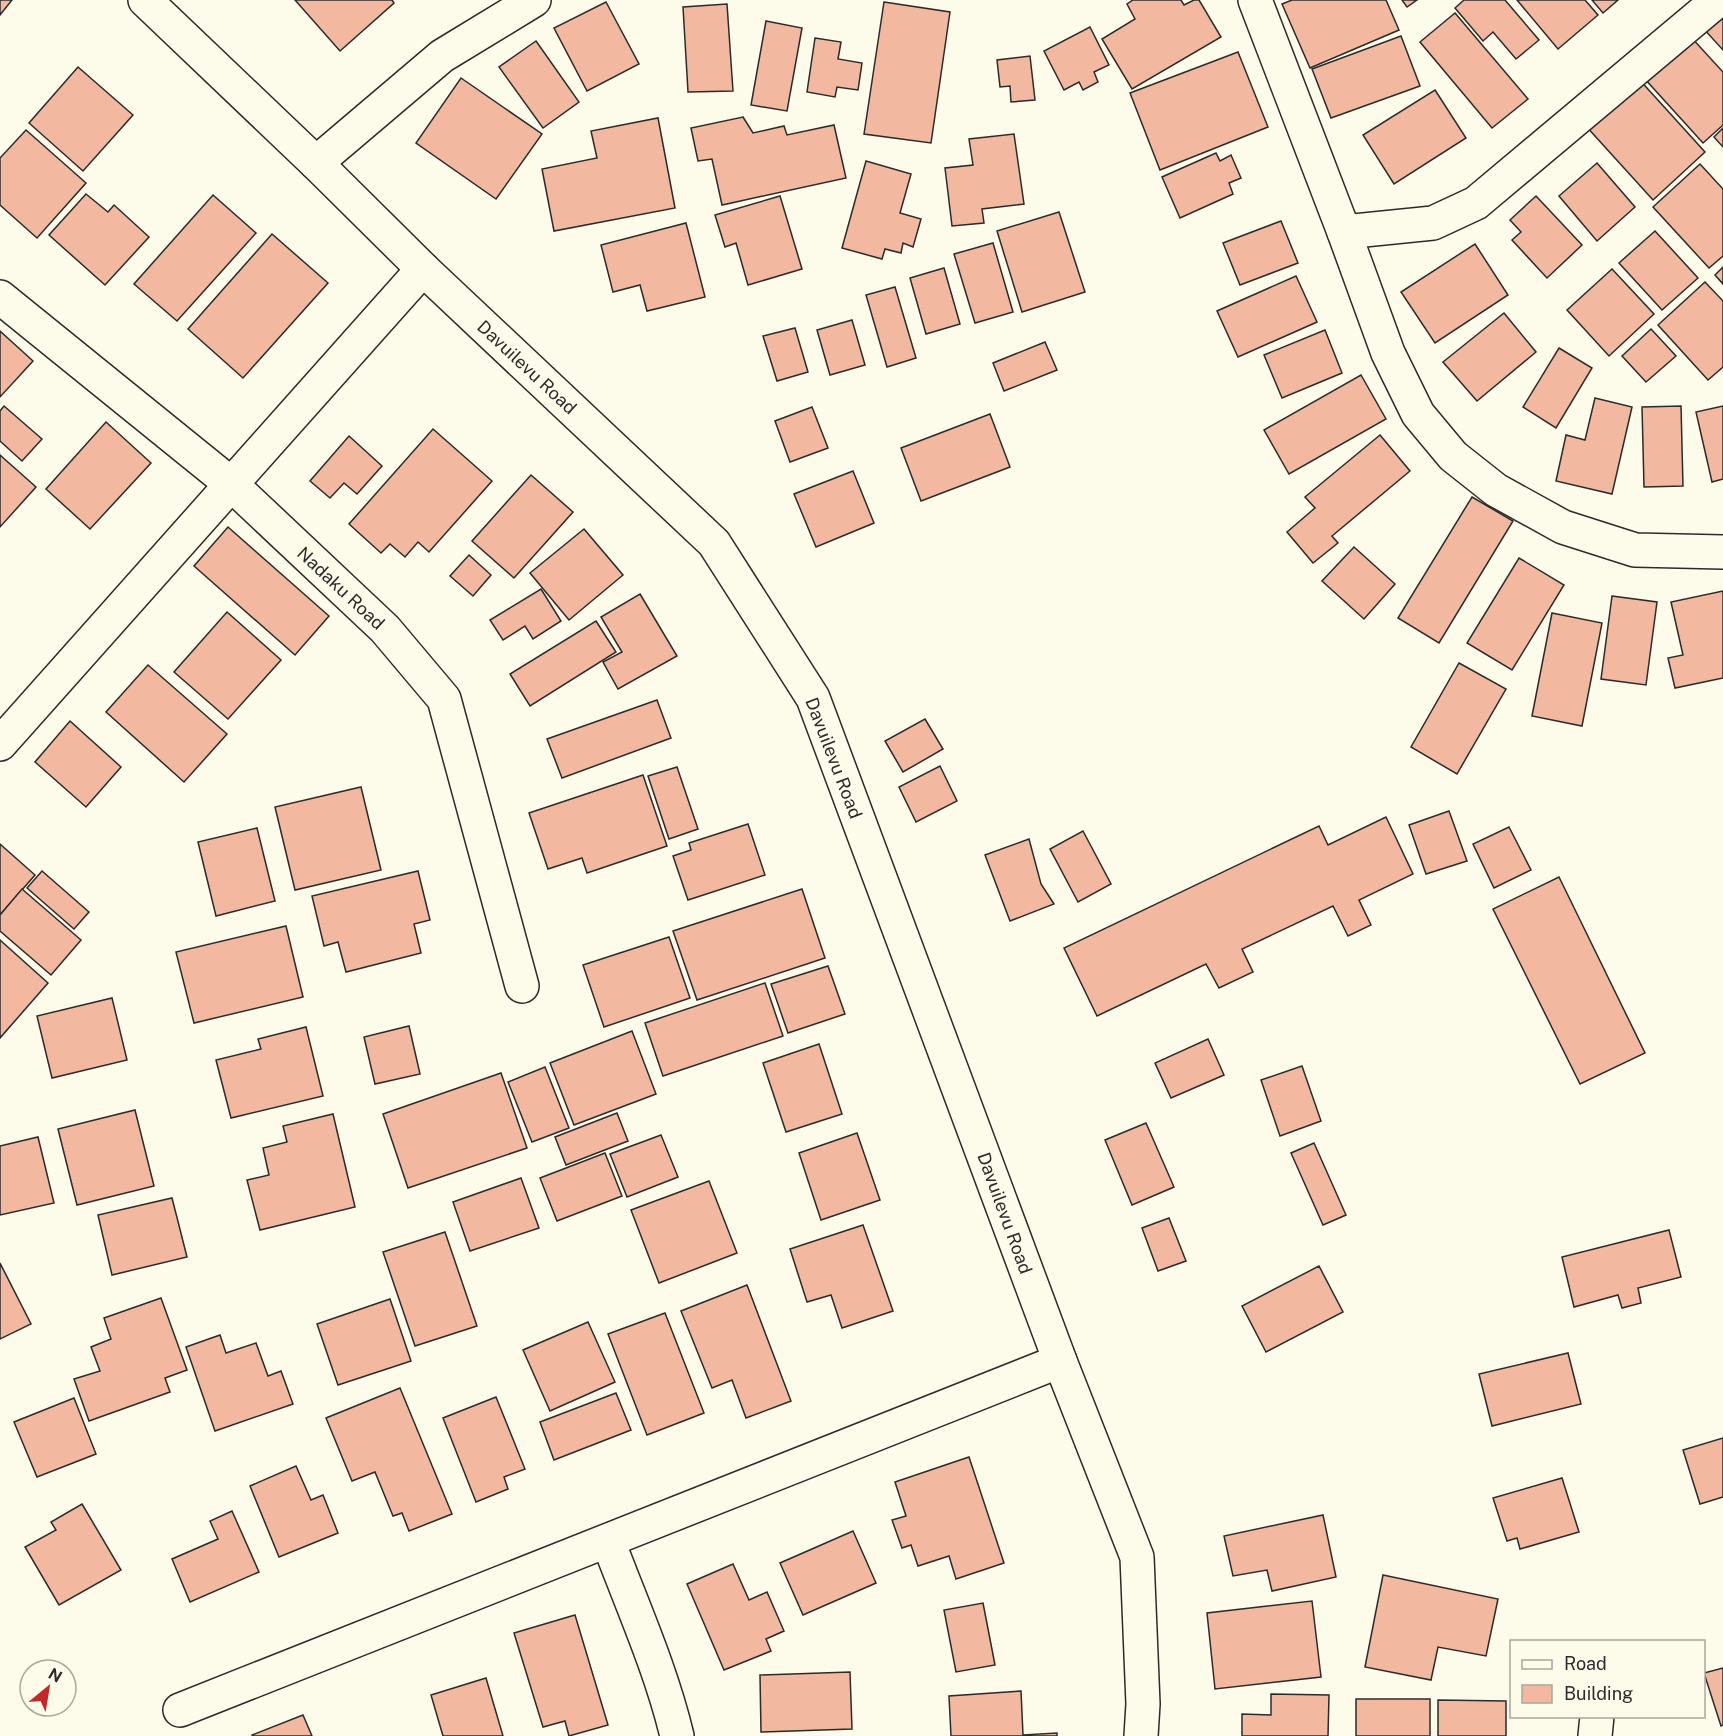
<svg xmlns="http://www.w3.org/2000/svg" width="1723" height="1736" font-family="'Public Sans',sans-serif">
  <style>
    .building { fill: #f2b8a0; stroke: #2b2b2b; stroke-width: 1.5 }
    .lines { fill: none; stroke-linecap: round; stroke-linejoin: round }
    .minor-casing { stroke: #2b2b2b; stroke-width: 36 }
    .tertiary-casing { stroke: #2b2b2b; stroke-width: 36 }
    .minor { stroke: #fdfbea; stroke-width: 33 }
    .tertiary { stroke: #fdfbea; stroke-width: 33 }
    .labels { text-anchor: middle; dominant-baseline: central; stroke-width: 4.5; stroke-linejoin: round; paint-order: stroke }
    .street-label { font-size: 18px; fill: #2b2b2b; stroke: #fdfbea }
  </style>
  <rect width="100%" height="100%" fill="#fdfbea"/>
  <!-- building -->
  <g class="building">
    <polygon points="0,0 12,0 0,15"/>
    <polygon points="295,0 392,0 394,3 340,51"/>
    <polygon points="1133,0 1181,0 1184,5 1194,0 1199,0 1221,37 1132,89 1102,39 1135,19 1127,4"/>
    <polygon points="1292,0 1386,0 1399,30 1310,68 1282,4"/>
    <polygon points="1402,0 1417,0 1407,7"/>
    <polygon points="1464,0 1505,0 1539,40 1516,59 1493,32 1483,41 1455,8"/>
    <polygon points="1517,0 1585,0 1598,15 1558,49"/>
    <polygon points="1592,0 1618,0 1603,13"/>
    <polygon points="606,2 639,64 587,91 554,28"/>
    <polygon points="884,2 950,12 931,143 864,134"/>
    <polygon points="727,4 733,91 688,92 683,7"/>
    <polygon points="1723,10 1723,50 1703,28"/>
    <polygon points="1455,13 1528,99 1492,128 1420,42"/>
    <polygon points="766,21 802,28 787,111 751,105"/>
    <polygon points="1090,27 1109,65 1094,72 1098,82 1083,90 1079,82 1064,90 1044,51"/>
    <polygon points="1401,36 1420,86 1331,118 1312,69"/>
    <polygon points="1690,36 1723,72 1723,125 1703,143 1644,78"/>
    <polygon points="815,38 841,42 838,59 862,63 858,90 837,87 835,97 807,92"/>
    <polygon points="536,41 579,102 543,128 499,67"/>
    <polygon points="1238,52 1268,127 1160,170 1130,93"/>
    <polygon points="1030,56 1035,100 1011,102 1010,86 1000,87 997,60"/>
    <polygon points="78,67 133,115 83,171 29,123"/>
    <polygon points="1637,77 1705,152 1653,200 1585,125"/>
    <polygon points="461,78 542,134 496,199 416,143"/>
    <polygon points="1435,90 1466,138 1394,184 1363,135"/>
    <polygon points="743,117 753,133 784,126 787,135 834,125 846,178 722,205 712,159 698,161 691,128"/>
    <polygon points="658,118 675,208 554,231 542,169 597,158 591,131"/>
    <polygon points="1723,128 1723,147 1714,137"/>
    <polygon points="26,130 86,183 37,238 0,205 0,158"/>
    <polygon points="1014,134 1024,204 982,209 984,223 952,226 945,168 973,165 969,139"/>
    <polygon points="1216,153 1220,161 1231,155 1241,178 1229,183 1233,194 1180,218 1162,177"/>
    <polygon points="866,161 911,174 900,213 921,219 913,247 903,243 901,253 885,249 882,259 842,248"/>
    <polygon points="1597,163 1635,207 1597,241 1559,196"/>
    <polygon points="1700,164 1723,189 1723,256 1709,268 1653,207"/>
    <polygon points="86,194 108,212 114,205 149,237 105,285 49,235"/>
    <polygon points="213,195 256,233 177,321 134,284"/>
    <polygon points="780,196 802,269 748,285 736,243 725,247 715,215"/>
    <polygon points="1536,196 1582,245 1547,278 1512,240 1521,232 1510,220"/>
    <polygon points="1059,212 1085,292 1022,312 997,231"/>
    <polygon points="1281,221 1298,263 1240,285 1223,243"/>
    <polygon points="686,223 705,297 647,311 640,285 613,292 601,245"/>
    <polygon points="1655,231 1698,278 1662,310 1619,263"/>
    <polygon points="272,234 328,283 243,378 188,329"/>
    <polygon points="993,243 1013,312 975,323 954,254"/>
    <polygon points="1475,244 1508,295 1435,343 1401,292"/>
    <polygon points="1723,267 1723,284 1715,275"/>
    <polygon points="944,268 960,324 926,334 910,278"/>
    <polygon points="1612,269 1654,314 1609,356 1567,310"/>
    <polygon points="1296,276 1317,322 1238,357 1217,311"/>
    <polygon points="1705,282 1723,301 1723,367 1708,380 1658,325"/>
    <polygon points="895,287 916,358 887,367 866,295"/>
    <polygon points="1504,313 1536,352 1477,401 1443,362"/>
    <polygon points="852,320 865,365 830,375 817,330"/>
    <polygon points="795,328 808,372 777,381 763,336"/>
    <polygon points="1651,329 1676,356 1646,382 1622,356"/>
    <polygon points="1325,330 1342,373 1282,398 1264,355"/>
    <polygon points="0,331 33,361 0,397"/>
    <polygon points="1045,342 1057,370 1004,391 993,363"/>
    <polygon points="1559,348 1592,368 1556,428 1523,407"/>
    <polygon points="1361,375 1386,419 1289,474 1264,430"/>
    <polygon points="1595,398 1632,407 1612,494 1556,481 1566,435 1585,440"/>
    <polygon points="4,406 42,439 22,461 0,441 0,411"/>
    <polygon points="1681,406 1683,486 1644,487 1642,407"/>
    <polygon points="1723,406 1723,479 1712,482 1696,412"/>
    <polygon points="812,407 828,448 790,462 775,421"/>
    <polygon points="990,414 1010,467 921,501 901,448"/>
    <polygon points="106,422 151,463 90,529 46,489"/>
    <polygon points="433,429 492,481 429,552 418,542 405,557 390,544 381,553 349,524"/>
    <polygon points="1380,435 1410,471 1332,536 1338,543 1313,563 1287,532 1315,508 1305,497"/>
    <polygon points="349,436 382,466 357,494 344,483 330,498 310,481"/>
    <polygon points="0,455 36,487 0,527"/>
    <polygon points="853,471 874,523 816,547 794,494"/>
    <polygon points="531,475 573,512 514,578 472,541"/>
    <polygon points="1472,497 1513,521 1439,643 1398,618"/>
    <polygon points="228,527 329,616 295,655 194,566"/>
    <polygon points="584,529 623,575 569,620 530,573"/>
    <polygon points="1354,547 1395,584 1364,619 1322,581"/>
    <polygon points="469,555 491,575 473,596 450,576"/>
    <polygon points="1519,558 1564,585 1512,670 1467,643"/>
    <polygon points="541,589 561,621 533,639 525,626 503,640 490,620"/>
    <polygon points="1723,591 1723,678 1675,688 1668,658 1683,655 1671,602"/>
    <polygon points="640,594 677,656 618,689 603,662 622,652 601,617"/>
    <polygon points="1612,596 1657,602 1646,685 1601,679"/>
    <polygon points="227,612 281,660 228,719 174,672"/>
    <polygon points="1552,613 1602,623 1582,726 1532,716"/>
    <polygon points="596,621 616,652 530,706 510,674"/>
    <polygon points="1459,663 1506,689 1457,774 1411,747"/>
    <polygon points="148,665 227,734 184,782 106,712"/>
    <polygon points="657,700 671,738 562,778 547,739"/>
    <polygon points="925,719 943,749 903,772 885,741"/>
    <polygon points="70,721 121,767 86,807 35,762"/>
    <polygon points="940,766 957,801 916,822 899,787"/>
    <polygon points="677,767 698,829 669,839 648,776"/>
    <polygon points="643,775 667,846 587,873 582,858 548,869 529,813"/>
    <polygon points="361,787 381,870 295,890 275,807"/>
    <polygon points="1449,811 1467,861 1426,874 1409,825"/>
    <polygon points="1386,817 1413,874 1359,900 1371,925 1348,936 1333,906 1242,949 1253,972 1219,988 1206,964 1097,1016 1064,948 1319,826 1328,845"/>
    <polygon points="748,824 765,875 688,900 673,856 691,850 689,843"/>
    <polygon points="1509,827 1531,870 1494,888 1473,844"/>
    <polygon points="257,828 275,901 216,916 198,842"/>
    <polygon points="1083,831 1111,884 1078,902 1050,849"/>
    <polygon points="1029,839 1041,884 1054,904 1010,921 985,855"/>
    <polygon points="0,844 35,875 0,915"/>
    <polygon points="42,871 89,912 74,929 27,888"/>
    <polygon points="418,871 430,920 414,924 421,953 346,972 338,942 324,946 312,896"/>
    <polygon points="1559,877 1645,1053 1580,1084 1493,909"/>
    <polygon points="22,889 81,940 51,975 0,931 0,915"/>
    <polygon points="802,889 825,958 697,1000 673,931"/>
    <polygon points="286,926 303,997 194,1023 176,952"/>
    <polygon points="669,937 690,998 604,1027 583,965"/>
    <polygon points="0,940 48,983 0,1038"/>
    <polygon points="828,966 845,1014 788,1033 771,984"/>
    <polygon points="765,983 783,1036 663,1076 645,1023"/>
    <polygon points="112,998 127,1060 52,1078 37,1016"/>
    <polygon points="409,1026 420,1074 375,1084 364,1037"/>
    <polygon points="306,1027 323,1096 231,1118 216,1060 261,1049 258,1039"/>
    <polygon points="632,1031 656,1094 574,1125 550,1063"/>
    <polygon points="1208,1039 1224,1075 1171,1098 1155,1063"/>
    <polygon points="819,1044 842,1114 786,1132 763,1063"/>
    <polygon points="1302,1066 1321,1121 1280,1136 1261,1080"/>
    <polygon points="545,1067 569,1128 532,1142 508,1082"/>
    <polygon points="501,1073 527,1148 408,1188 383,1114"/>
    <polygon points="135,1110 154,1186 77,1205 58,1129"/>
    <polygon points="617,1113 628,1141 566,1165 555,1137"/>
    <polygon points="333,1114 355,1207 260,1230 247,1180 269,1175 263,1148 287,1142 283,1126"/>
    <polygon points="1146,1123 1174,1187 1132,1205 1105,1140"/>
    <polygon points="857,1133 880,1200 821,1220 799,1153"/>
    <polygon points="661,1135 678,1177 627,1197 610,1154"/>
    <polygon points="38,1137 54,1203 0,1215 0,1146"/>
    <polygon points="1314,1143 1346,1215 1323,1225 1291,1153"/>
    <polygon points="605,1153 622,1196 557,1221 540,1178"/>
    <polygon points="521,1178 539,1228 470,1251 453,1202"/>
    <polygon points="709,1181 737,1253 659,1283 631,1210"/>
    <polygon points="172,1198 187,1257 112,1275 98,1215"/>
    <polygon points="1169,1218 1186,1261 1158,1271 1142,1228"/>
    <polygon points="863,1225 893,1311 842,1328 831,1295 807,1302 790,1249"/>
    <polygon points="1669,1230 1681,1277 1638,1288 1641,1303 1622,1308 1618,1295 1574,1307 1562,1257"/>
    <polygon points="445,1232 477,1326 415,1346 383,1252"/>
    <polygon points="0,1263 31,1324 0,1339"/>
    <polygon points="1319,1266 1343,1312 1266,1352 1242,1306"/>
    <polygon points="747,1285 791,1401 746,1418 732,1380 712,1388 681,1311"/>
    <polygon points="161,1298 187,1370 165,1378 170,1392 89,1421 74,1379 100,1371 91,1347 111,1339 104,1318"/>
    <polygon points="390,1299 411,1361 338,1385 317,1324"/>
    <polygon points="665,1313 704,1413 647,1435 608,1334"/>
    <polygon points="588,1322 615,1382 550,1411 523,1350"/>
    <polygon points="220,1335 226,1353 256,1343 268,1376 281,1371 293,1404 215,1431 186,1347"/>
    <polygon points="1568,1353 1581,1404 1492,1426 1479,1374"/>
    <polygon points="400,1388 452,1514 409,1531 402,1513 393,1516 375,1472 352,1481 326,1418"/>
    <polygon points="616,1393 631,1430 554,1460 540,1422"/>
    <polygon points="496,1397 525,1469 504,1477 508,1489 476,1502 443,1418"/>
    <polygon points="74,1398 96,1454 37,1477 14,1422"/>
    <polygon points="1723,1438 1723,1497 1700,1504 1683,1450"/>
    <polygon points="969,1457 1004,1563 956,1579 949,1556 918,1566 911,1545 902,1548 892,1520 906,1516 895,1482"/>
    <polygon points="296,1466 311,1500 323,1495 338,1533 279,1557 250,1486"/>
    <polygon points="1562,1478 1579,1532 1520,1549 1517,1538 1507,1541 1493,1498"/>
    <polygon points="82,1504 121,1570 59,1605 25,1547 56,1530 51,1522"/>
    <polygon points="232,1511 259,1572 190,1602 172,1559 218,1539 210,1521"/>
    <polygon points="1323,1515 1336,1577 1272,1591 1267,1570 1233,1576 1224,1536"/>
    <polygon points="853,1531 876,1583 803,1615 780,1563"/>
    <polygon points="733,1564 749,1600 767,1592 784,1631 766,1639 771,1651 724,1670 687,1584"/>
    <polygon points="1383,1575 1498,1599 1486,1656 1438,1647 1431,1680 1365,1667"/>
    <polygon points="1312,1601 1321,1677 1215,1689 1207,1613"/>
    <polygon points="983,1603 995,1665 956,1672 944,1610"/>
    <polygon points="575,1615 608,1725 569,1736 565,1721 543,1727 514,1633"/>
    <polygon points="1723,1668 1723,1725 1721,1726 1704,1673"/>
    <polygon points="850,1672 852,1729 761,1732 760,1675"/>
    <polygon points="486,1678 503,1736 443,1736 431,1695"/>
    <polygon points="1021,1691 1023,1735 1057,1733 1057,1736 951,1736 949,1696"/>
    <polygon points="1271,1694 1329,1695 1328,1736 1242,1736 1242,1714 1271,1715"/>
    <rect x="1356" y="1699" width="74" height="37"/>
    <polygon points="1438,1700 1506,1701 1506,1736 1438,1736"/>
    <polygon points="303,1715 312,1736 253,1736 252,1735"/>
  </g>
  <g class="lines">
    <!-- minor casing -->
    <g class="minor-casing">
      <g id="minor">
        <polyline points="1255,0 1344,232 1388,353 1418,414 1453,456 1496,490 1563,527 1635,550 1723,552"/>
        <polyline points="316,163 442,56 534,0"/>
        <polyline points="1344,232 1433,223 1476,203 1718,0"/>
        <polyline points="0,297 231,484 385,629 444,699 522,986"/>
        <polyline points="0,744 423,269"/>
        <path d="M608,1541C632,1605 661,1669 677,1736"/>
        <polyline points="180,1710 1060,1361"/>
        <polyline points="1595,1736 1597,1716"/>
      </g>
    </g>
    <!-- tertiary casing -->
    <g class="tertiary-casing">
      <polyline id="tertiary" points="145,0 316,163 423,269 714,543 813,698 1060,1361 1137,1557 1143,1704 1141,1736"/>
    </g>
    <!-- minor -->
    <use href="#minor" class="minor"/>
    <!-- tertiary -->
    <use href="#tertiary" class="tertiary"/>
  </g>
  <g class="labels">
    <!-- street labels -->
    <g class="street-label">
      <text transform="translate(527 367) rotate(43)">Davuilevu Road</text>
      <text transform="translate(341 588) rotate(43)">Nadaku Road</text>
      <text transform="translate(834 758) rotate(69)">Davuilevu Road</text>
      <text transform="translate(1005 1213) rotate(70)">Davuilevu Road</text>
    </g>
  </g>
  <!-- legend -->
  <rect x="1510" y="1640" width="195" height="78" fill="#fdfbea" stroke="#a9a89e" stroke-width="1.5"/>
  <rect x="1522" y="1660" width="30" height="9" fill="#fdfbea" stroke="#a9a89e" stroke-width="1.5"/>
  <text x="1564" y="1670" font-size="18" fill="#2b2b2b">Road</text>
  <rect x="1522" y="1685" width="30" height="18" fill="#f2b8a0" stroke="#a9a89e" stroke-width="1.5"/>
  <text x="1564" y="1700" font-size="18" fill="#2b2b2b">Building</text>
  <!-- north arrow -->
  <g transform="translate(48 1688) rotate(30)"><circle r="28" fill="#fdfbea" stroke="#a9a89e" stroke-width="1.5"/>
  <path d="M0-4.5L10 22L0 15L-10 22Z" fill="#c62828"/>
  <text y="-9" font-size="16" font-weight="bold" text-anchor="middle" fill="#2b2b2b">N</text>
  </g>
</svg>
